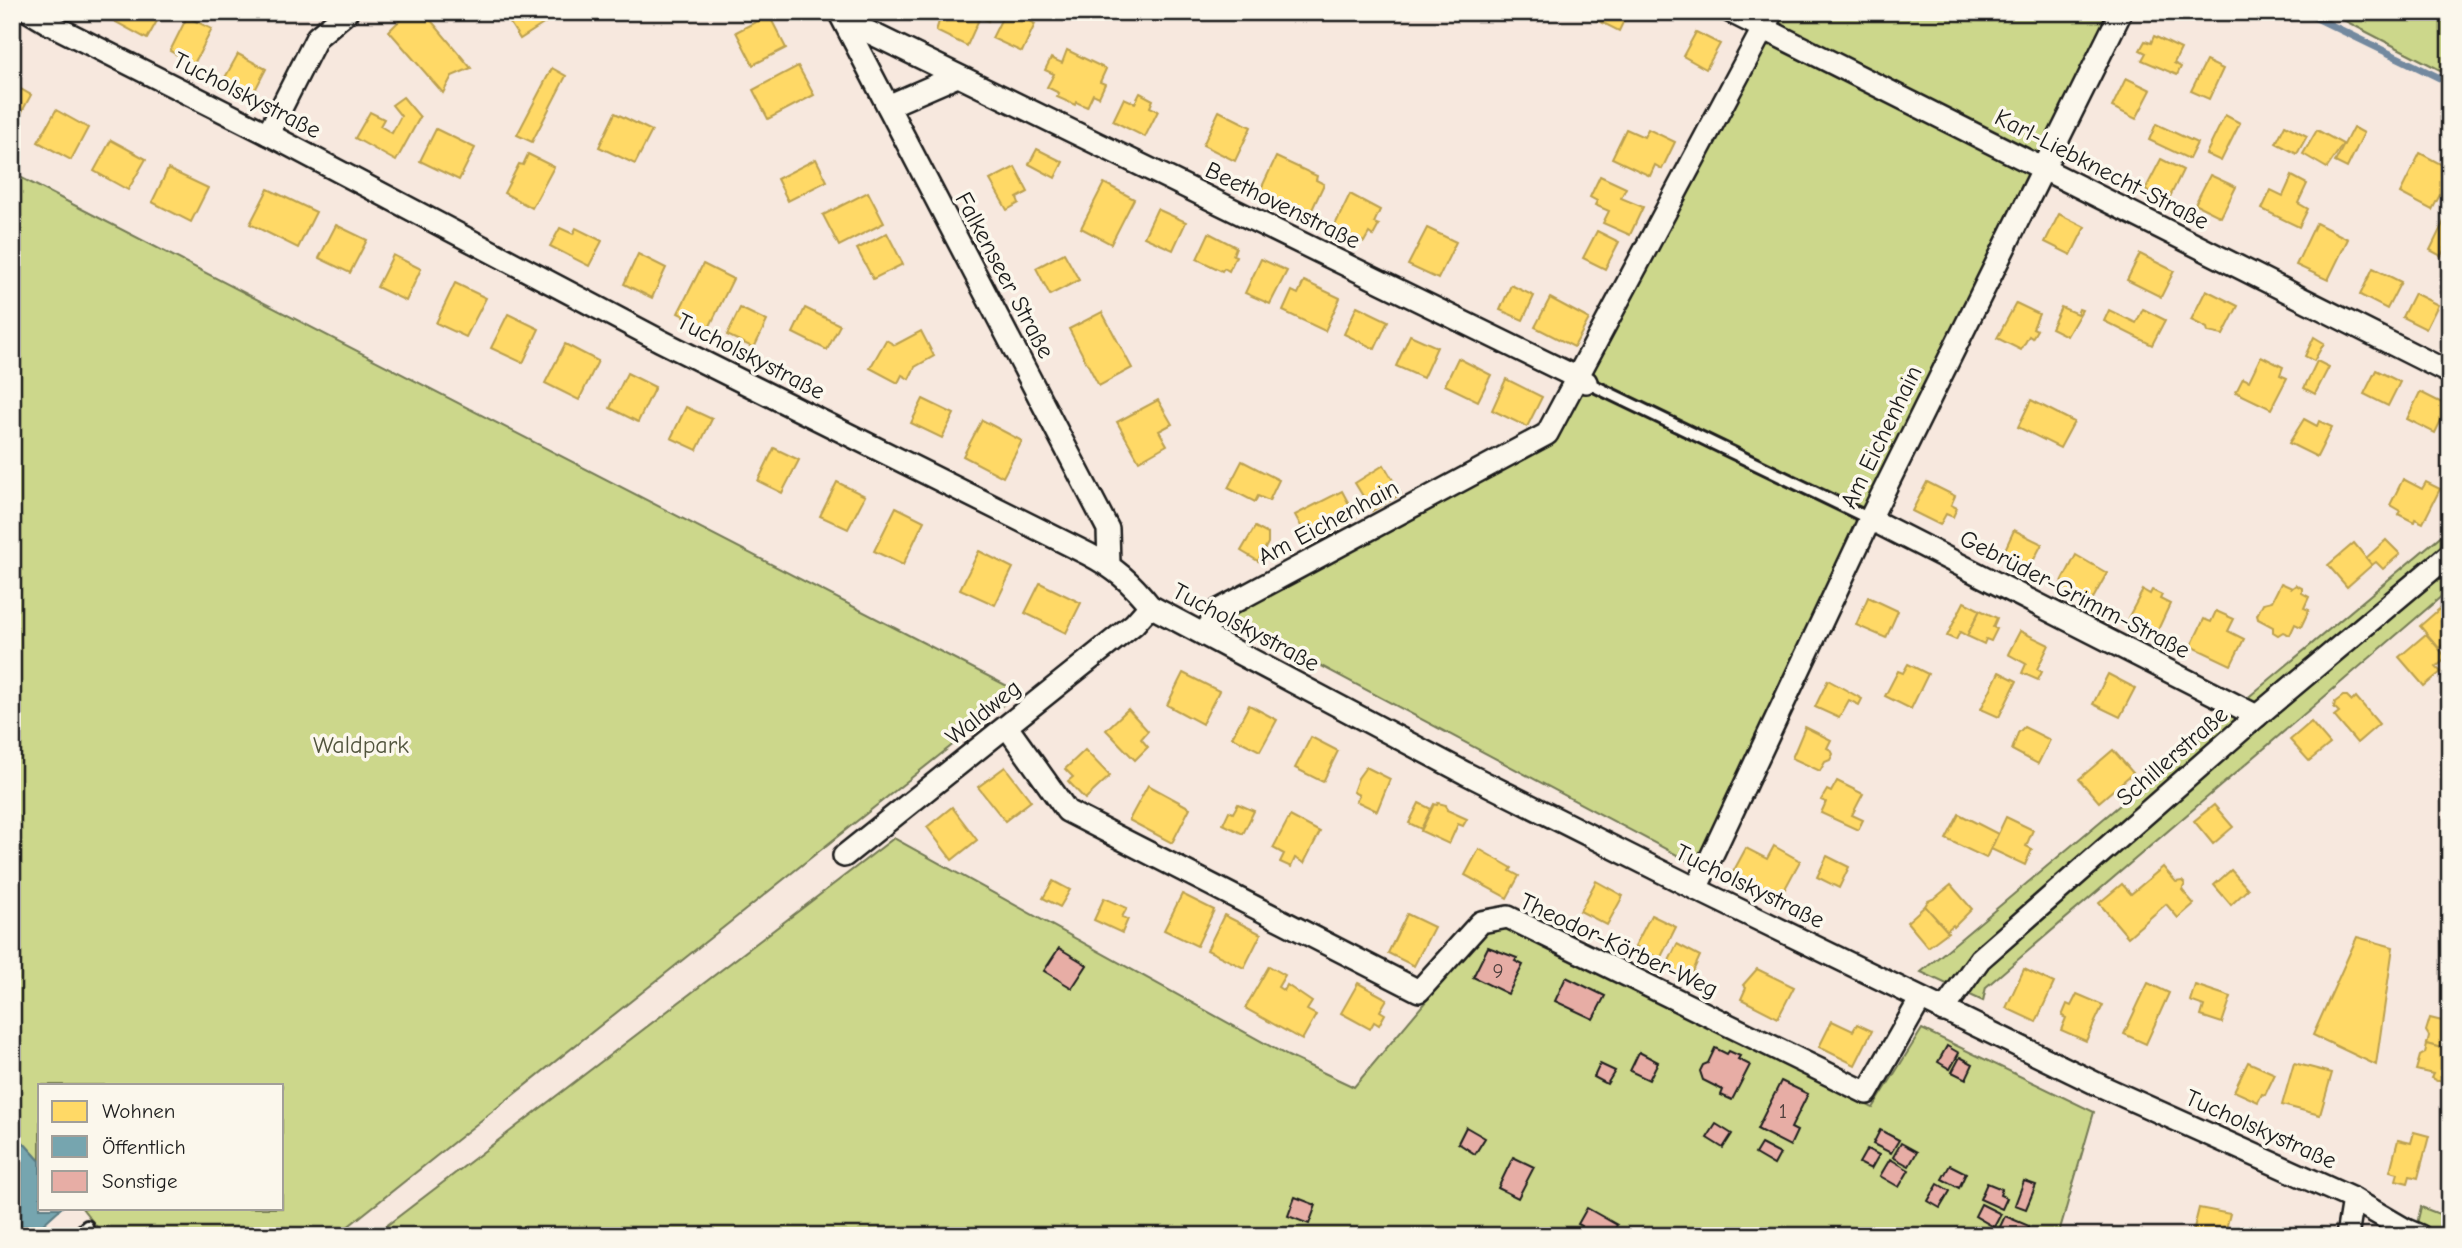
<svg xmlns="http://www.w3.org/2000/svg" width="2462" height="1248" font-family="'Comic Neue',sans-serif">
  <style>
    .green { fill: #ccd78b; stroke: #747a54; stroke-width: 2 }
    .homes { fill: #ffd966; stroke: #bba050; stroke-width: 2 }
    .public { fill: #76a5af; stroke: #5b7c83; stroke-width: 2 }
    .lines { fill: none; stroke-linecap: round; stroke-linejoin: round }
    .stream { stroke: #73899f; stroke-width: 7 }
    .building { fill: #e7ada5; stroke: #1c1c1c; stroke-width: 2 }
    .service-casing { stroke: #1c1c1c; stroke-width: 16 }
    .minor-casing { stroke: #1c1c1c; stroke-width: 26 }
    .service { stroke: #fbf7ec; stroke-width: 10 }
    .minor { stroke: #fbf7ec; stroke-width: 21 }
    .labels { text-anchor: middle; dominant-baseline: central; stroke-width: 7; stroke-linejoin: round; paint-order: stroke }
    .number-label { font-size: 21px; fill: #4f403e }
    .street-label { font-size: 24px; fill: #1c1c1c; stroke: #fbf7ec }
    .park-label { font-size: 24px; fill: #51543d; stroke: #fbf7ec }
  </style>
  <rect width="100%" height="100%" fill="#f7e8de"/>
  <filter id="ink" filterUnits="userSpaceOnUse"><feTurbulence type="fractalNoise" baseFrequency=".0143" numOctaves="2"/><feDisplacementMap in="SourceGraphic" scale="14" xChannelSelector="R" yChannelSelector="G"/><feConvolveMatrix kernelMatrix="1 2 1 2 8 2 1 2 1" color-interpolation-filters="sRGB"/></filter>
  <g filter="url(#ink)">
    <!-- green -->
    <g class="green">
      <polygon points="1774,12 2116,12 1705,870 1218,611 1549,432"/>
      <polygon points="2328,12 2450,12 2450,75"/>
      <polygon points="12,173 1019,692 336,1236 104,1236 82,1208 282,1208 282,1085 40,1085 40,1161 12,1130"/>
      <polygon points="2450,528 2450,589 1986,987 1983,1001 1921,972"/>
      <polygon points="894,838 1288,1056 1354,1087 1483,933 1506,926 1873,1108 1922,1029 2094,1112 2058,1236 373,1236"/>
      <polygon points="2421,1207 2447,1217 2450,1209 2450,1236 2414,1236"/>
    </g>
    <!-- homes -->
    <g class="homes">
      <polygon points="117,12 162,12 147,39 112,20"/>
      <polygon points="408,12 424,12 471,68 452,76 443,93 389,31"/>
      <polygon points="503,12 538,12 545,23 520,39"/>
      <polygon points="942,12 992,12 988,21 980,17 967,46 936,31"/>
      <polygon points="1005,12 1012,12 1035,24 1022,52 992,38"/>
      <polygon points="1590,12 1628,12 1619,31 1589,16"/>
      <polygon points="769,15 786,48 753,65 736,32"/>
      <polygon points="187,17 212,29 194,64 170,51"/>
      <polygon points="1696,32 1720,44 1706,69 1683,56"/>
      <polygon points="2154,36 2181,49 2174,63 2181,67 2177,75 2142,60 2146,53 2140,50 2145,41 2151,43"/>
      <polygon points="1067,50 1106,69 1100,82 1105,84 1099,97 1093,94 1087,107 1076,102 1075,105 1057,97 1059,93 1047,87 1054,74 1045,70 1051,58 1062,63"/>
      <polygon points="238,54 266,69 251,98 222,83"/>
      <polygon points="2206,61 2223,69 2209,99 2191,91"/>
      <polygon points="798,66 814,95 768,119 753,90"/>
      <polygon points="552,68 566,76 532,142 517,135"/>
      <polygon points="2126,78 2151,90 2136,119 2112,107"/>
      <polygon points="12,84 31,95 12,130"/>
      <polygon points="1140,93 1153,100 1150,107 1158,111 1145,137 1113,121 1124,98 1135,103"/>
      <polygon points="403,97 420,117 396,161 355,138 370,112 384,119 380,126 392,133 401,116 392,105"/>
      <polygon points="56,110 88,128 71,160 38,142"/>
      <polygon points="1219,111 1251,127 1235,161 1203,145"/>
      <polygon points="615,113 652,131 635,164 599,147"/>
      <polygon points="2225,115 2240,123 2221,161 2206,154"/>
      <polygon points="2156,124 2197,143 2189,159 2149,140"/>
      <polygon points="2285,125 2307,136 2297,154 2276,143"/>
      <polygon points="2353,127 2364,133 2347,168 2335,162"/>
      <polygon points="436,129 475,148 459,180 420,161"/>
      <polygon points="1626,129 1644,137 1648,129 1675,142 1662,169 1655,165 1650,176 1612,158"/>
      <polygon points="2317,130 2343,144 2327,168 2303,154"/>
      <polygon points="111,140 146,159 128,190 94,171"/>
      <polygon points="1037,149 1063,162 1055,178 1029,164"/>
      <polygon points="2420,153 2450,169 2450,176 2432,210 2400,193"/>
      <polygon points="528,154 554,167 532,208 504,193 519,164 523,165"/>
      <polygon points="1276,157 1317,176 1316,180 1324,184 1310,214 1301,209 1299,212 1259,193"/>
      <polygon points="816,159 827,181 788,201 777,179"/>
      <polygon points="2161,159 2183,170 2168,201 2145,190"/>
      <polygon points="1015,167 1028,192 1017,198 1019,203 1007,210 990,180"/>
      <polygon points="168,169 208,188 191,222 152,202"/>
      <polygon points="2210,175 2236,187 2221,217 2195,204"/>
      <polygon points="1600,176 1626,188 1621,198 1643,207 1630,235 1603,223 1609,211 1595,205 1597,201 1590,197"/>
      <polygon points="2292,176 2307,184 2298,203 2308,209 2299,227 2262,209 2271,190 2283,196"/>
      <polygon points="1104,183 1134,199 1111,244 1081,228"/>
      <polygon points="268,189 316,212 298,248 250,224"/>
      <polygon points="868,192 884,223 839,246 823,215"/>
      <polygon points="1350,194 1380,210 1374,223 1379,225 1373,236 1369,233 1364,242 1334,227"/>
      <polygon points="1157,209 1186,222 1173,250 1144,237"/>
      <polygon points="2449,211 2450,239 2441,256 2430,250"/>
      <polygon points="2059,214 2085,227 2071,255 2045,242"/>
      <polygon points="2316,223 2348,239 2328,280 2296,265"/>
      <polygon points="336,225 367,240 350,273 319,258"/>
      <polygon points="560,228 573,234 576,228 602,241 589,266 550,246"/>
      <polygon points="1427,228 1456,242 1438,279 1408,265"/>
      <polygon points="1597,231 1619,242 1605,269 1583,258"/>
      <polygon points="887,233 903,264 873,279 857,249"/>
      <polygon points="1209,233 1236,247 1233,255 1236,256 1229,271 1224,268 1222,271 1197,259"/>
      <polygon points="1064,253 1079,280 1050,295 1036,268"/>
      <polygon points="638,254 666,268 652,298 624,284"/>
      <polygon points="2140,254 2174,271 2161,297 2127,280"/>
      <polygon points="393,255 421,269 406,301 377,287"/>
      <polygon points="1261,259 1287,271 1270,304 1245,293"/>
      <polygon points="703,264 733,279 709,328 678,313"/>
      <polygon points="2373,268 2401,282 2387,309 2360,295"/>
      <polygon points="1304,281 1340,298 1325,331 1283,311 1292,291 1298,294"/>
      <polygon points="455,283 486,298 466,337 436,323"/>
      <polygon points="1511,285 1534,296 1523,320 1500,310"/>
      <polygon points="2206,290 2238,306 2223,335 2208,332 2207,328 2191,320"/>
      <polygon points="2414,293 2438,305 2426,329 2402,317"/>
      <polygon points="1550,298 1589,319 1574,347 1535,327"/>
      <polygon points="2016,303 2039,314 2033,328 2037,330 2032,338 2029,336 2021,350 1997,338"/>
      <polygon points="1357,306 1388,321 1375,349 1344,334"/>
      <polygon points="2061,307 2077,314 2079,309 2082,310 2067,336 2051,328"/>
      <polygon points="740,308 767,321 754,348 727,335"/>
      <polygon points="805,308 840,325 827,350 793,333"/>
      <polygon points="2143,309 2165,320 2152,345 2104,321 2109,310 2136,323"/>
      <polygon points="1102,312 1132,368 1099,386 1069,329"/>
      <polygon points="508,314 539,329 523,363 491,348"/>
      <polygon points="921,331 934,356 915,367 909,379 902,375 898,383 870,368 886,340 895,345"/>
      <polygon points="1410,335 1437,347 1423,378 1396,366"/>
      <polygon points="2314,337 2324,343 2314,361 2305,356"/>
      <polygon points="565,344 598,361 579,400 545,383"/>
      <polygon points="2261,356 2283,367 2280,375 2287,378 2271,409 2236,392 2243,378 2249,381"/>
      <polygon points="1458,358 1491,375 1478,401 1445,385"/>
      <polygon points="2317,361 2329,367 2315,394 2304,388"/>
      <polygon points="2376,370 2400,382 2388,406 2364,394"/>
      <polygon points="627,373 655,387 638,422 610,408"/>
      <polygon points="1506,379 1542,397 1527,427 1492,410"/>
      <polygon points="2420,392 2448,406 2435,433 2407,419"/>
      <polygon points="923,399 954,414 942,438 911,423"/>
      <polygon points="1158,400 1172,424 1159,431 1167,445 1139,461 1117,422"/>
      <polygon points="2031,400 2074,422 2060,448 2018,427"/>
      <polygon points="686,407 712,419 697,450 671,438"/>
      <polygon points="2304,419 2317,426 2319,421 2332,427 2317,457 2289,443"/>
      <polygon points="982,420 1022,441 1003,477 963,456"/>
      <polygon points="774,448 799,460 782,493 758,481"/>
      <polygon points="1242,461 1279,480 1269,501 1258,496 1255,502 1228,488"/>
      <polygon points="1384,465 1401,494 1372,511 1355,483"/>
      <polygon points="2403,479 2422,489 2426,482 2440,489 2423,523 2415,519 2414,522 2398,514 2400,511 2390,505"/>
      <polygon points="837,482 865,496 848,529 820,516"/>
      <polygon points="1927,482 1955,496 1951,505 1957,508 1953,517 1946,514 1940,525 1912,511"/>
      <polygon points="1342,491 1356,517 1309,541 1295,515"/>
      <polygon points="896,507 924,521 903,565 874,551"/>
      <polygon points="1255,527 1268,534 1268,543 1258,561 1241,551"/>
      <polygon points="2014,530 2042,544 2029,569 2002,556"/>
      <polygon points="2386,540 2400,554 2383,569 2376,562 2372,565 2366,558"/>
      <polygon points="2354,543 2372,565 2347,587 2328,565"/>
      <polygon points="979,551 1013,568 995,605 960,589"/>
      <polygon points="2076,555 2107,573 2090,604 2059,587"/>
      <polygon points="1040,583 1081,603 1066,633 1025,613"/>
      <polygon points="2281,583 2292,588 2296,585 2302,588 2302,593 2309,597 2304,608 2309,610 2301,627 2295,624 2290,635 2283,632 2278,635 2273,632 2273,627 2258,619 2257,615 2263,603 2272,601"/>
      <polygon points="2143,590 2150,594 2152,590 2162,595 2160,599 2170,604 2157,632 2128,618"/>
      <polygon points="1868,597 1898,611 1886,638 1856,625"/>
      <polygon points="1964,602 1980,610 1967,636 1960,632 1956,640 1947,636"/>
      <polygon points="2444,605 2450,612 2450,640 2439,648 2420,626"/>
      <polygon points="1980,610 1997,618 1993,627 1997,629 1991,641 1986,639 1984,644 1967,636"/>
      <polygon points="2216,611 2234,619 2228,631 2244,639 2231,665 2191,646 2204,619 2211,622"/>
      <polygon points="2020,631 2049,645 2037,669 2042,672 2038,680 2022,673 2026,664 2008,654"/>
      <polygon points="2426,634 2447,658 2436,667 2441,672 2424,686 2399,657"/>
      <polygon points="1908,664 1928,674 1911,709 1885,696 1898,671 1903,673"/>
      <polygon points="1999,672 2017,681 1999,717 1981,709"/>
      <polygon points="1183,673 1219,691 1202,724 1167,705"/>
      <polygon points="2108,674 2135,688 2120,717 2093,704"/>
      <polygon points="1828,680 1862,699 1859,705 1849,700 1839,718 1815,707"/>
      <polygon points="2343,696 2347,696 2352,701 2356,697 2379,724 2357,743 2334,716 2339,712 2334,707 2335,702"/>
      <polygon points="1249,705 1277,720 1260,751 1232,737"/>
      <polygon points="1128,709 1148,731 1141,739 1148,747 1135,760 1106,730"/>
      <polygon points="2311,722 2330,744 2309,761 2290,740"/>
      <polygon points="1805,727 1831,740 1827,748 1831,750 1833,754 1830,760 1825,762 1820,771 1792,758"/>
      <polygon points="2024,727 2050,740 2038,764 2012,750 2018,733"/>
      <polygon points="1311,737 1338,751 1323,782 1295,768"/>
      <polygon points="1085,750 1110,776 1085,799 1068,781 1073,777 1065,769"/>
      <polygon points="2113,750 2133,773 2099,802 2079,779"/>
      <polygon points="1005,767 1031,801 1005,821 978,787"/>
      <polygon points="1366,767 1390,779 1377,811 1356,801 1359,795 1353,792 1358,778"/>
      <polygon points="1837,781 1863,794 1852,815 1863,820 1858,830 1821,813 1826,802 1821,800 1827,790 1831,792"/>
      <polygon points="1148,785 1190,808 1172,843 1129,820"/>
      <polygon points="1419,803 1431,809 1421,829 1409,823"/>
      <polygon points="1438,803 1446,805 1447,810 1467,819 1463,826 1458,824 1449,844 1421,831 1434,804 1437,805"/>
      <polygon points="1238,804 1254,811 1243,834 1223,824 1229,811 1233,813"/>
      <polygon points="2214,805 2233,827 2213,844 2194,821"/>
      <polygon points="952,807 977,840 952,860 927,827"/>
      <polygon points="1959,814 1998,834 1986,858 1946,839"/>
      <polygon points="1290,816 1320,832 1304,863 1295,858 1291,867 1280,862 1284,854 1273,848"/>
      <polygon points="2006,817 2033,830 2026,846 2032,849 2025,865 1991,849"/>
      <polygon points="1774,846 1800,861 1780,898 1733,872 1746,848 1767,859"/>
      <polygon points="1479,849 1512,868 1510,871 1519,876 1507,898 1465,875"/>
      <polygon points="1827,856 1849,867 1839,888 1817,877"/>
      <polygon points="2163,867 2176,882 2182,881 2185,884 2182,890 2194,904 2178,918 2166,904 2128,937 2099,903 2122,884 2131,894"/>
      <polygon points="2231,870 2248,889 2231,905 2214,885"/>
      <polygon points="1053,881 1070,890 1060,907 1043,898"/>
      <polygon points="1596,881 1623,896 1607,925 1580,911"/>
      <polygon points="1951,885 1972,909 1954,927 1953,925 1946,931 1948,932 1925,906 1928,901 1935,898"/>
      <polygon points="1182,894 1214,910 1197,946 1164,930"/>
      <polygon points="1104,898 1127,908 1122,917 1128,919 1122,933 1094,920"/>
      <polygon points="1925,906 1948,932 1928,947 1907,922"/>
      <polygon points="1407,914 1434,927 1414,966 1388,953"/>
      <polygon points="1224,915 1261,934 1244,968 1207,950"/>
      <polygon points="1651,915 1676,927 1660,959 1635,946"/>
      <polygon points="2357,937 2393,947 2376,1065 2313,1035"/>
      <polygon points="1677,944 1700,956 1690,978 1666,967"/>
      <polygon points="1269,966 1285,975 1278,987 1284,991 1287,985 1312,1002 1307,1010 1316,1015 1302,1040 1245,1008"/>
      <polygon points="1757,969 1794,987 1778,1018 1741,999 1746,988 1743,985"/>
      <polygon points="2024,969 2054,983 2036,1022 2006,1008"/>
      <polygon points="1358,983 1387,999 1380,1011 1385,1014 1379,1025 1374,1022 1370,1029 1341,1013"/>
      <polygon points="2148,983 2169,993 2146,1044 2124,1034"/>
      <polygon points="2195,985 2231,997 2222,1023 2201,1016 2204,1006 2190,1001"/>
      <polygon points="2077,994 2103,1005 2086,1041 2061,1030 2066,1018 2062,1016 2067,1004 2071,1006"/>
      <polygon points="2449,1017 2450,1050 2427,1044 2429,1036 2426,1031 2430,1018 2446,1022 2446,1018"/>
      <polygon points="1832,1021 1853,1031 1857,1024 1872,1031 1855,1065 1819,1047"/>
      <polygon points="2427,1044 2450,1050 2450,1078 2444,1077 2444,1081 2437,1081 2431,1078 2433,1074 2416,1070 2420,1056 2425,1053"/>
      <polygon points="2248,1062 2275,1074 2265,1095 2262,1094 2258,1102 2234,1091"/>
      <polygon points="2294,1063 2332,1073 2320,1115 2282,1105"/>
      <polygon points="2414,1132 2429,1136 2418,1178 2410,1176 2408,1183 2396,1180 2398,1173 2390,1171 2398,1140 2411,1143"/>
      <polygon points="2199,1208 2230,1214 2224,1236 2192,1236"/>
    </g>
    <!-- public -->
    <polygon class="public" points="12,1130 40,1161 40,1208 61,1208 30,1236 12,1236"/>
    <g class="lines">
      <!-- stream -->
      <polyline class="stream" points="2304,12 2450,83"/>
    </g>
    <!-- building -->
    <g class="building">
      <polygon points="1488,947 1517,958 1515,961 1523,965 1508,994 1473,977"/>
      <polygon points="1059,948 1087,965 1072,988 1044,971"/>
      <polygon points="1566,977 1605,996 1593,1019 1555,1001"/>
      <polygon points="1947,1046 1959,1053 1950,1069 1938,1062"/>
      <polygon points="1715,1048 1727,1054 1729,1051 1740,1056 1738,1059 1750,1065 1732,1100 1721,1095 1723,1090 1703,1080 1700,1071 1703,1065 1708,1063"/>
      <polygon points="1639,1052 1658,1062 1649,1080 1630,1071"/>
      <polygon points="1960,1057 1973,1064 1966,1079 1952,1072"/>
      <polygon points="1600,1064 1615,1071 1607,1084 1594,1077"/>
      <polygon points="1781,1081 1808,1094 1791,1128 1797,1131 1790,1146 1757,1129"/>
      <polygon points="1716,1124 1732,1134 1723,1148 1707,1138"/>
      <polygon points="1466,1127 1485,1138 1475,1154 1458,1143"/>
      <polygon points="1880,1130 1899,1140 1891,1153 1873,1144"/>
      <polygon points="1901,1143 1917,1152 1909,1166 1893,1157"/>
      <polygon points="1761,1144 1780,1154 1774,1165 1755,1154"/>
      <polygon points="1867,1149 1879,1155 1871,1169 1859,1163"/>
      <polygon points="1513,1157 1534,1167 1518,1198 1498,1188"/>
      <polygon points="1890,1159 1909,1170 1899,1187 1880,1176"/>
      <polygon points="1950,1165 1966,1173 1959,1188 1942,1179"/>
      <polygon points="2024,1181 2036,1185 2026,1209 2015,1205"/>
      <polygon points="1987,1183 2002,1189 2000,1195 2007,1198 2002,1209 1980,1199"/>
      <polygon points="1938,1184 1950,1191 1940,1208 1928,1201"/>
      <polygon points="1295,1197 1316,1205 1309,1224 1288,1216"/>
      <polygon points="1981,1204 2001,1214 1994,1227 1975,1216"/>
      <polygon points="1587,1208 1617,1225 1611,1236 1577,1236 1582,1226 1578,1224"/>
      <polygon points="2005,1216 2029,1226 2025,1236 2014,1236 1999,1229"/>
    </g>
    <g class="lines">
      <!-- service casing -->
      <g class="service-casing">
        <g id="service">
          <polyline points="1586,382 1870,519"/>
          <polyline points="76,1236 87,1226"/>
        </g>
      </g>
      <!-- minor casing -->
      <g class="minor-casing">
        <g id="minor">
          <path d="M30,12L50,24L268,134L661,341L1088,554C1115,568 1131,582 1150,606L1465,773L1696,889L2101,1086L2353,1199L2406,1230L2420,1236"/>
          <polyline points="1731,12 2450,373"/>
          <polyline points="841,16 1108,529 1109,565"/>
          <polyline points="844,20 1586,382"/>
          <polyline points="888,106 957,76"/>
          <polyline points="268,134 317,37 347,12"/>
          <polyline points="1870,519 2257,716"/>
          <polyline points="1204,634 1219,610 1547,434 1772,12"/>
          <polyline points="1007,727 1067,811 1419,991 1481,922 1508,917 1867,1093 1920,1000"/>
          <polyline points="844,856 1134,624 1150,606"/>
          <polyline points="1696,889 1870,519 2121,12"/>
          <polyline points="1943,1011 1980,959 2257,716 2450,554"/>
          <polyline points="2347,1236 2353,1199"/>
        </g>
      </g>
      <!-- service -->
      <use href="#service" class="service"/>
      <!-- minor -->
      <use href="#minor" class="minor"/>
    </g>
  </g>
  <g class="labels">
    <!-- number labels -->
    <g class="number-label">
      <text x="1498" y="971">9</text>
      <text x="1783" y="1111">1</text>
    </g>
    <!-- street labels -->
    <g class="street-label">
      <text transform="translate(247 95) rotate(27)">Tucholskystraße</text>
      <text transform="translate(2102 169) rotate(27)">Karl-Liebknecht-Straße</text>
      <text transform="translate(1283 205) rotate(26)">Beethovenstraße</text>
      <text transform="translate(1005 275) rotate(62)">Falkenseer Straße</text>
      <text transform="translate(751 356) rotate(27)">Tucholskystraße</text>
      <text transform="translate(1881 437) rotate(-64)">Am Eichenhain</text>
      <text transform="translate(1328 522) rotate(-28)">Am Eichenhain</text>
      <text transform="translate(2075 594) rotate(27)">Gebrüder-Grimm-Straße</text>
      <text transform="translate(1246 627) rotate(28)">Tucholskystraße</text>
      <text transform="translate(983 712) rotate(-39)">Waldweg</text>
      <text transform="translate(2172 756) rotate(-41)">Schillerstraße</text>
      <text transform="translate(1750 886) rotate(26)">Tucholskystraße</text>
      <text transform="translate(1619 945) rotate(25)">Theodor-Körber-Weg</text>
      <text transform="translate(2261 1129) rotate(24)">Tucholskystraße</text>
    </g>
    <!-- park labels -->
    <g class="park-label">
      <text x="361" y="745">Waldpark</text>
    </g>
  </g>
  <!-- margin -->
  <rect width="2462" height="1248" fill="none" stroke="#fbf7ec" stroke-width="42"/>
  <rect x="21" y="21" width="2420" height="1206" fill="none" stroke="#1c1c1c" stroke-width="2.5" filter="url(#ink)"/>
  <!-- legend -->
  <rect x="38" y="1084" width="245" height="126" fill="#fbf7ec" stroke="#a29f99" stroke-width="2"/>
  <rect x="52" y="1101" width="35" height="21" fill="#ffd966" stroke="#a29f99" stroke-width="2"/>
  <text x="102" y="1118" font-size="21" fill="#1c1c1c">Wohnen</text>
  <rect x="52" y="1136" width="35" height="21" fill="#76a5af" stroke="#a29f99" stroke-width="2"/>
  <text x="102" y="1154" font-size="21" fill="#1c1c1c">Öffentlich</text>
  <rect x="52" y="1171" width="35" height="21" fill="#e7ada5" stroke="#a29f99" stroke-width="2"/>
  <text x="102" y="1188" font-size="21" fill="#1c1c1c">Sonstige</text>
</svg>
